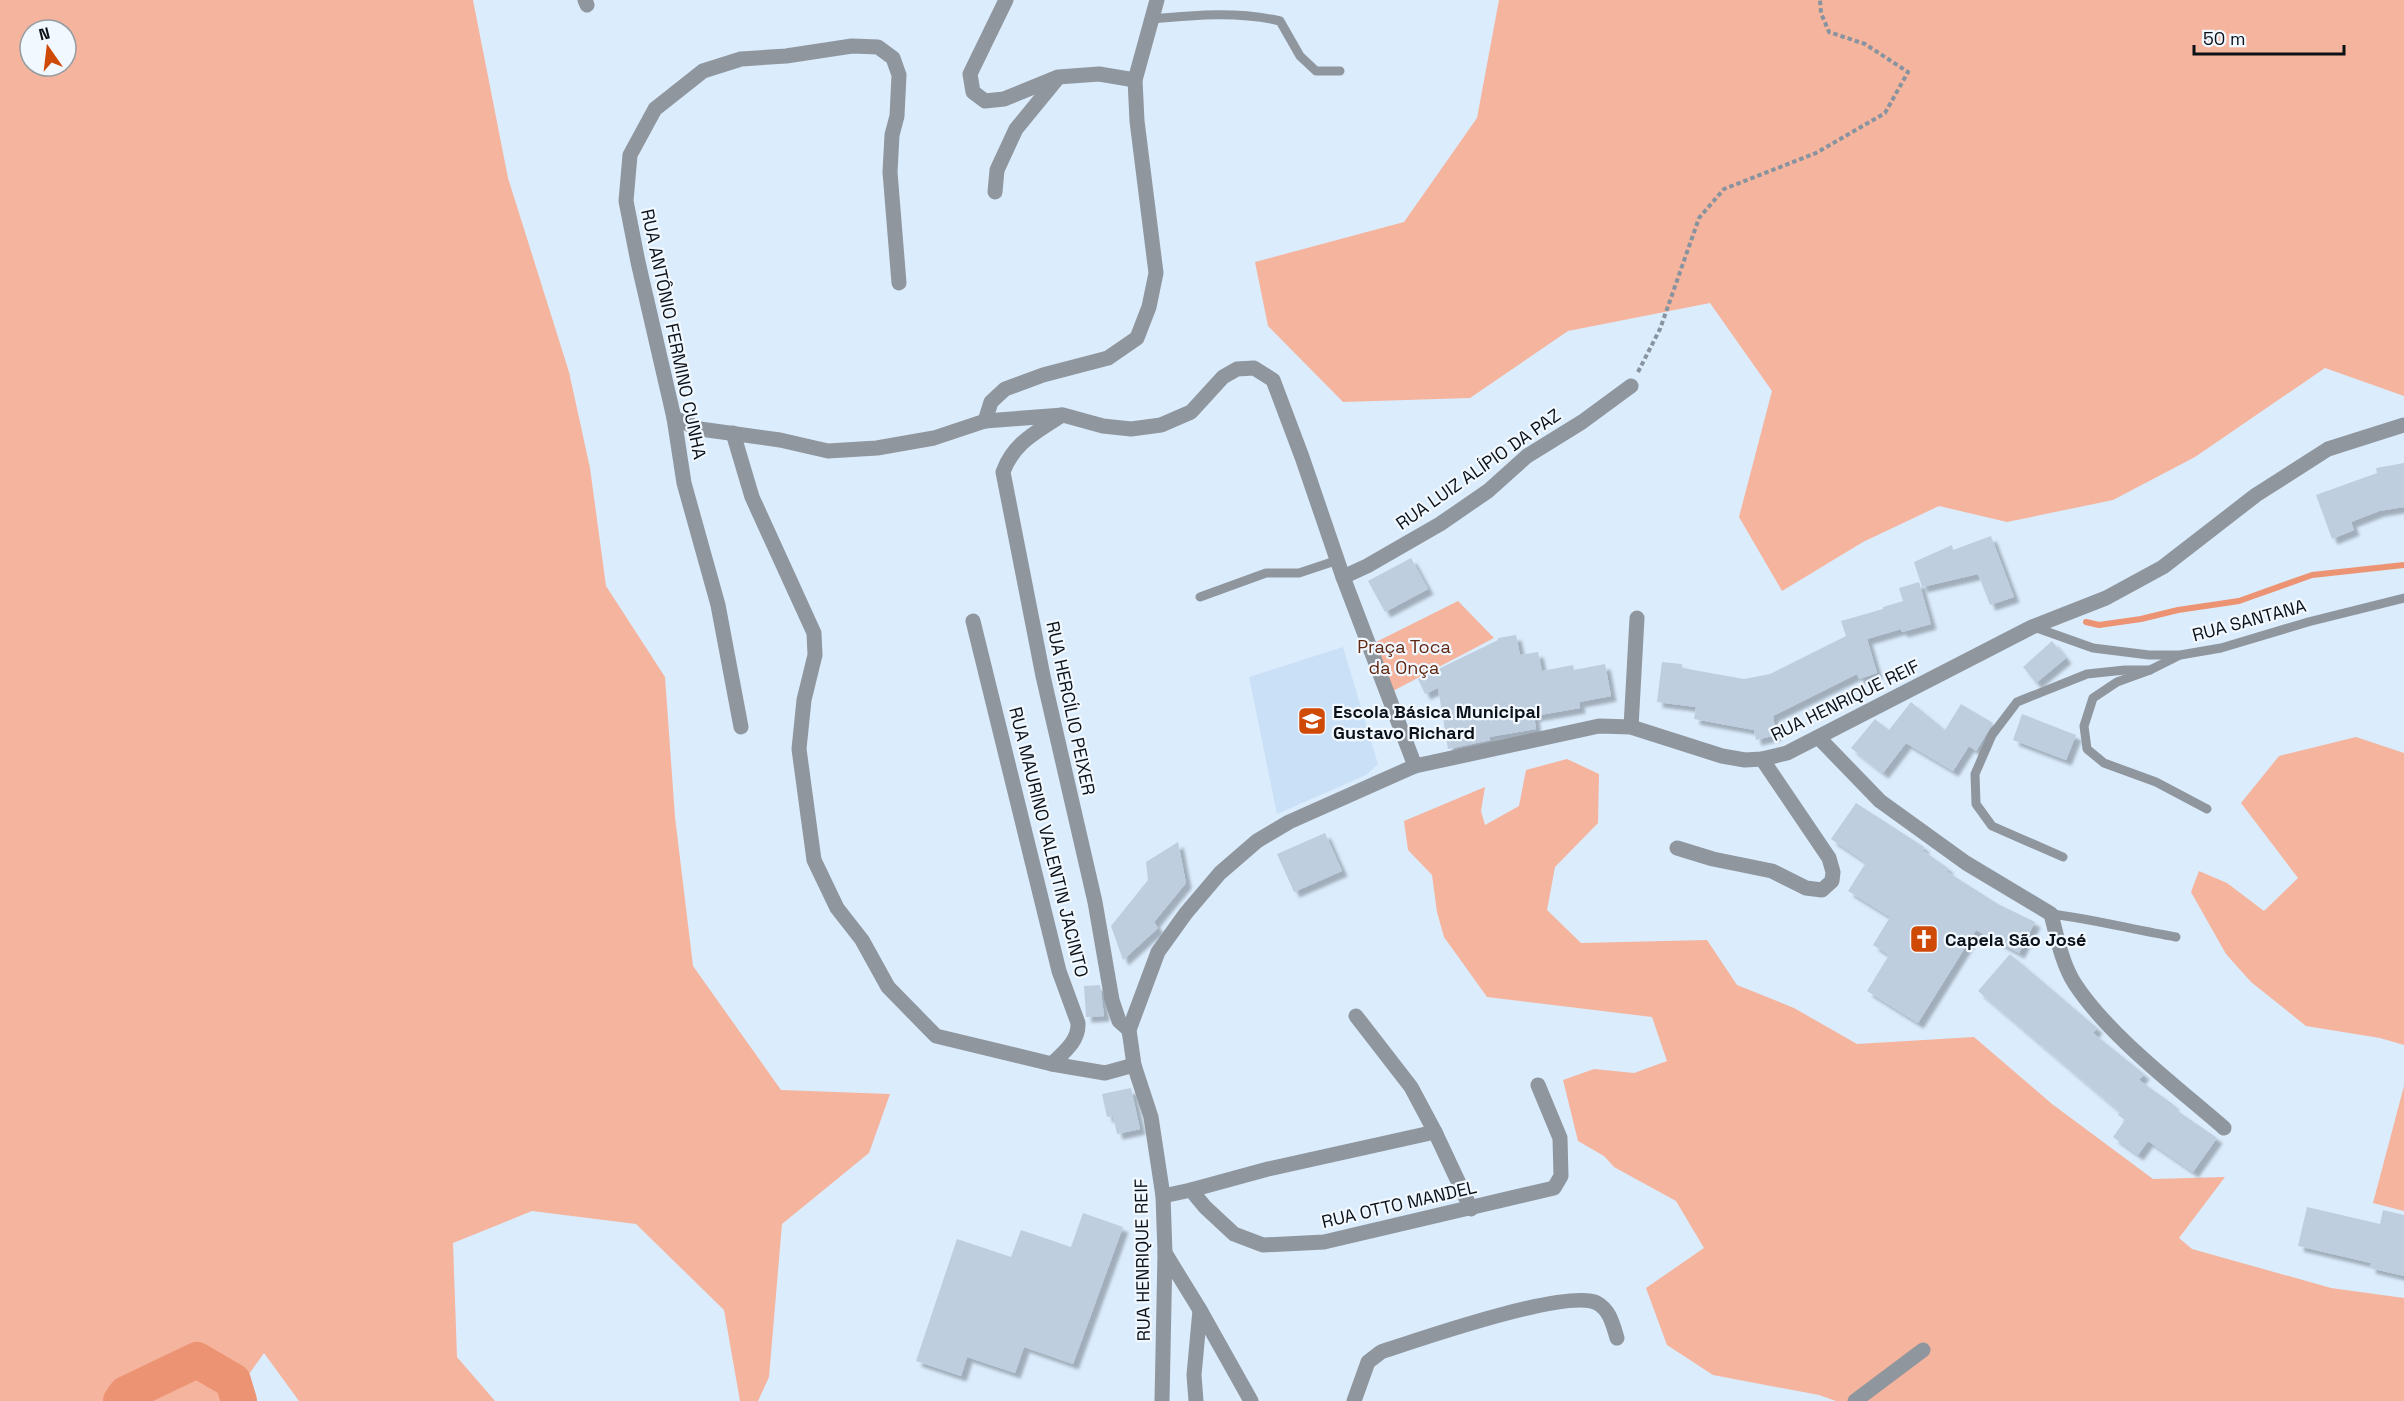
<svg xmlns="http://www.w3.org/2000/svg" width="2404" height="1401" font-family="'Space Grotesk',sans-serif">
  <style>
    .built { fill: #cae0f6 }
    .green { fill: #f5b49d; fill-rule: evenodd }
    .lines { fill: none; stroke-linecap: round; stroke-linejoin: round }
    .stream { stroke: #ec9373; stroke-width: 6 }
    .river { stroke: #ec9373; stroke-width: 36 }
    .building { fill: #becedf; filter: url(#shadow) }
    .path { stroke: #8794a0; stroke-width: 4; stroke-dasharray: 4.5 3; stroke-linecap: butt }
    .service { stroke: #8f969e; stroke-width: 9 }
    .minor { stroke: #8f969e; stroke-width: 15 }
    .tertiary { stroke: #8f969e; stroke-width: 15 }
    .labels { text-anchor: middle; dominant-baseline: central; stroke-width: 4.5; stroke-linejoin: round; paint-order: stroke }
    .street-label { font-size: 18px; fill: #0c1117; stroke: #f1f8ff }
    .park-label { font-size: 18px; fill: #612813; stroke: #f1f8ff }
    .poi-label { font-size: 18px; font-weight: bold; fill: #0c1117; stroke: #f1f8ff; text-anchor: start }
  </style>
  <defs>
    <filter id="shadow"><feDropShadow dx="5.5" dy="5.5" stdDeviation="1.5" flood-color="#0004"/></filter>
  </defs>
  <rect width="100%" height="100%" fill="#dbecfd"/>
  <!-- built -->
  <polygon class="built" points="1343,647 1378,764 1366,775 1277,814 1249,677"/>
  <!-- green -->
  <g class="green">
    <path d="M0,0H473L508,178L569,372L590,468L606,586L665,677L675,817L693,966L781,1090L890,1094L869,1153L782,1224L769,1377L758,1401H740L724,1310L636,1224L532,1211L453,1243L457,1357L495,1401H299L264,1353L230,1401H0ZM30,30H66V66H30Z"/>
    <polygon points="1499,0 2404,0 2404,396 2325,368 2195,457 2113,500 2007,522 1939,506 1863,542 1782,591 1739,517 1772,391 1710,303 1568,331 1470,398 1343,402 1268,326 1255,262 1404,222 1477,118"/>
    <polygon points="1458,601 1494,638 1391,692 1372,644"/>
    <polygon points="2356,737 2404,753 2404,1045 2380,1038 2306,1026 2251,982 2226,954 2191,892 2199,871 2227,883 2264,911 2298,878 2241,803 2279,756"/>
    <polygon points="1567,759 1599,774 1598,823 1555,867 1547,910 1581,943 1707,940 1737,985 1794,1008 1857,1044 1974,1037 2052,1104 2153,1179 2225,1177 2179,1238 2192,1249 2331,1288 2404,1298 2404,1401 1836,1401 1819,1395 1713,1375 1667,1345 1646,1288 1704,1248 1676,1201 1614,1167 1604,1156 1578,1141 1563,1080 1594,1069 1634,1073 1667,1061 1652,1017 1487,997 1444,937 1437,912 1432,875 1408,850 1404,821 1485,787 1481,811 1485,825 1519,806 1526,770"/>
    <polygon points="2404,1086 2404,1211 2373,1203"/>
  </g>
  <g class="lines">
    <!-- stream -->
    <polyline class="stream" points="2086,622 2099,625 2141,619 2178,610 2239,601 2312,575 2404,565"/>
    <!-- river -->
    <polyline class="river" points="121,1401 126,1394 197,1360 233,1381 239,1401"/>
  </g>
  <!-- building -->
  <g class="building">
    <polygon points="2404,463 2404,507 2379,511 2351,522 2354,530 2332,539 2316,495 2377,473 2376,468"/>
    <polygon points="1991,536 2014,597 1990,605 1978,574 1922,587 1914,562 1952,545 1953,550"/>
    <polygon points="1411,558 1428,589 1385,612 1368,581"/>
    <polygon points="1919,582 1931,624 1902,632 1901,629 1867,639 1877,673 1859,679 1857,674 1773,716 1776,735 1756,740 1754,730 1694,719 1696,707 1657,702 1662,662 1682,664 1682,668 1744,679 1770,674 1846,636 1841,621 1883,609 1883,607 1903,601 1899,588"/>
    <polygon points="1516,635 1520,655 1538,652 1542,671 1573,665 1574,670 1605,664 1611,696 1579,702 1580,708 1534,716 1536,729 1489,737 1490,740 1448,749 1438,688 1425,694 1418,679 1498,640 1498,638"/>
    <polygon points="2052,641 2066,658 2036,683 2023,667"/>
    <polygon points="1911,702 1945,730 1961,704 1993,723 1976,751 1969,746 1953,771 1906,743 1883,773 1851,748 1875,719 1889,730"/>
    <polygon points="2022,714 2076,735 2066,760 2013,740"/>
    <polygon points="1856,803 1924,847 1922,850 1948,868 1946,871 1998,904 2035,922 2019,953 1976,930 1918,1023 1867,991 1889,955 1873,945 1890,917 1848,891 1865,864 1862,863 1864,861 1831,839"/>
    <polygon points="1325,833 1342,871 1294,892 1277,854"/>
    <polygon points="1178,842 1186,883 1154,922 1158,928 1123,960 1111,926 1148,880 1146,862"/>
    <polygon points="2010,954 2097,1028 2093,1033 2144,1074 2139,1080 2174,1105 2172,1107 2217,1138 2193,1172 2148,1141 2138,1155 2113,1137 2125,1120 2118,1115 2120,1112 1978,991"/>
    <polygon points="1100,985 1104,1016 1086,1017 1084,986"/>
    <polygon points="1131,1088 1140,1129 1117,1134 1113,1116 1107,1117 1102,1094"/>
    <polygon points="2307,1207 2380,1224 2383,1210 2404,1215 2404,1276 2370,1268 2371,1263 2298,1246"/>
    <polygon points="1083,1213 1123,1227 1073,1364 1024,1347 1015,1373 967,1357 961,1376 916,1361 957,1239 1011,1257 1021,1230 1071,1247"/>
  </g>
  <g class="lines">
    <!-- path -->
    <polyline class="path" points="1638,372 1660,329 1699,218 1724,189 1816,153 1885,113 1908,72 1865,44 1829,32 1821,13 1820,0"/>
    <!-- service -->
    <g class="service">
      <path d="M1151,19C1195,15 1238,11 1280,21L1300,56L1316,71H1340"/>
      <polyline points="1200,597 1266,573 1299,573 1338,560"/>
      <polyline points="2034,627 2093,648 2149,655 2180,655 2221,648 2308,622 2404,598"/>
      <polyline points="2178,656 2150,670 2117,682 2093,698 2084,726 2087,749 2104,763 2156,782 2207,809"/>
      <polyline points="2063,857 1992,826 1976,804 1975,774 1992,735 2017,702 2087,674 2125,670 2150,670"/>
      <path d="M2051,914C2093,919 2134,930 2176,937"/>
    </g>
    <!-- minor -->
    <g class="minor">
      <polyline points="585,0 587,5"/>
      <polyline points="1006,0 970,74 973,92 985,101 1004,99 1058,77 1099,74 1135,80"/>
      <polyline points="995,192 997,170 1016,129 1057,79"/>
      <path d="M1062,415C1037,432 1014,442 1003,472L1043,676L1095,902L1112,1000L1119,1021L1129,1030"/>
      <polyline points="674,418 700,429 780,440 828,451 877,448 934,438 985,421 1063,415 1103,426 1131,429 1161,425 1191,412 1223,377 1237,369 1254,368 1273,380 1302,457 1343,577 1415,766"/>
      <polyline points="985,421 991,402 1005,389 1043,375 1108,358 1137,338 1149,307 1156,273 1137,121 1135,80 1157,0"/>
      <polyline points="733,433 752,497 814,633 815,655 804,700 799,749 814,860 837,908 862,940 888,987 936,1036 1052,1064 1105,1073 1134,1065"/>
      <polyline points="1343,577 1367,566 1440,524 1488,491 1527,456 1582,422 1631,386"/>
      <path d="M973,621L1059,971L1078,1023C1079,1041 1064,1052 1052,1064"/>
      <polyline points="741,727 718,605 684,483 674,418 638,262 626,201 630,155 655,109 703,71 741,59 786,56 852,46 878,47 893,58 899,75 897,116 892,135 890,172 899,283"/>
      <polyline points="1631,727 1637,618"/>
      <path d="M1819,738L1880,801L1966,863L2051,914C2057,937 2062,964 2075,984C2109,1036 2177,1087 2224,1128"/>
      <polyline points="1677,848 1713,859 1772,871 1806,888 1822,890 1832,881 1833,872 1829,858 1762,759"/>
      <polyline points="1356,1016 1411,1087 1435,1132 1471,1209"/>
      <polyline points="1191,1190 1268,1169 1435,1132"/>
      <polyline points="1163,1196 1191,1190 1205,1207 1234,1234 1263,1245 1324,1242 1554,1188 1561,1176 1560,1138 1538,1085"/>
      <polyline points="1165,1253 1200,1310 1251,1401"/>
      <polyline points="1196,1401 1194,1375 1200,1310"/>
      <path d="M1354,1401L1368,1362L1381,1352C1417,1340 1567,1288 1597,1303C1610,1310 1613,1325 1617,1338"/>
      <polyline points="1855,1401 1923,1350"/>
    </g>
    <!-- tertiary -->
    <polyline class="tertiary" points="1162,1401 1165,1253 1163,1196 1151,1117 1134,1065 1129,1030 1158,952 1186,913 1220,873 1257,841 1289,822 1415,766 1599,726 1631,727 1722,756 1745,760 1762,759 1787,753 2032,627 2106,598 2163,567 2256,495 2328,449 2404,425"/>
  </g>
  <!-- icons -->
  <defs>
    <g id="school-square" transform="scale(1.5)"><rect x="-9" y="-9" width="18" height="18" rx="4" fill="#cf4907" stroke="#f1f8ff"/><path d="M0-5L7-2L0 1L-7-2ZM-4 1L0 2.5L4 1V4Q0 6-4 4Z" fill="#fff"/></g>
    <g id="church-square" transform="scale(1.5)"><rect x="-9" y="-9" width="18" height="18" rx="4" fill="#cf4907" stroke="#f1f8ff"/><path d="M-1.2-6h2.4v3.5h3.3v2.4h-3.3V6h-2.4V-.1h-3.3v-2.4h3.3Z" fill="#fff"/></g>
  </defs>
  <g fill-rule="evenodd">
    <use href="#school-square" x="1312" y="721"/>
    <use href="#church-square" x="1924" y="939"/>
  </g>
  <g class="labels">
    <!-- street labels -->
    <g class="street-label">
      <text transform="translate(674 334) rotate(78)">RUA ANTÔNIO FERMINO CUNHA</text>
      <text transform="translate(1478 469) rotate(-35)">RUA LUIZ ALÍPIO DA PAZ</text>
      <text transform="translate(2249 620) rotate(-15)">RUA SANTANA</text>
      <text transform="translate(1845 700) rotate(-26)">RUA HENRIQUE REIF</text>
      <text transform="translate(1071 708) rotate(78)">RUA HERCÍLIO PEIXER</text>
      <text transform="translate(1049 842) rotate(76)">RUA MAURINO VALENTIN JACINTO</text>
      <text transform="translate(1399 1204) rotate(-13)">RUA OTTO MANDEL</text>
      <text transform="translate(1142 1260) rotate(-91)">RUA HENRIQUE REIF</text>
    </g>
    <!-- park labels -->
    <g class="park-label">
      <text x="1404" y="646">Praça Toca<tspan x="1404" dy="21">da Onça</tspan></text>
    </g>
    <!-- poi labels -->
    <g class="poi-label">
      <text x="1333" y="711">Escola Básica Municipal<tspan x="1333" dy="21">Gustavo Richard</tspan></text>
      <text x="1945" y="939">Capela São José</text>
    </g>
  </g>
  <!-- north arrow -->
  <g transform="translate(48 48) rotate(346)"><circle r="28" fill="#f1f8ff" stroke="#959ca2" stroke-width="1.5"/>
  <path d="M0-4.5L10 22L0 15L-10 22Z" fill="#cf4907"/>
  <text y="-9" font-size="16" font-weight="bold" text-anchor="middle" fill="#0c1117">N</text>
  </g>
  <!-- scale -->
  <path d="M2194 45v9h150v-9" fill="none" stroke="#0c1117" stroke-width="3"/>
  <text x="2203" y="45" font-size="18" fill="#0c1117" stroke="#f1f8ff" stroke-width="4.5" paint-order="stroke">50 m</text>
</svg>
